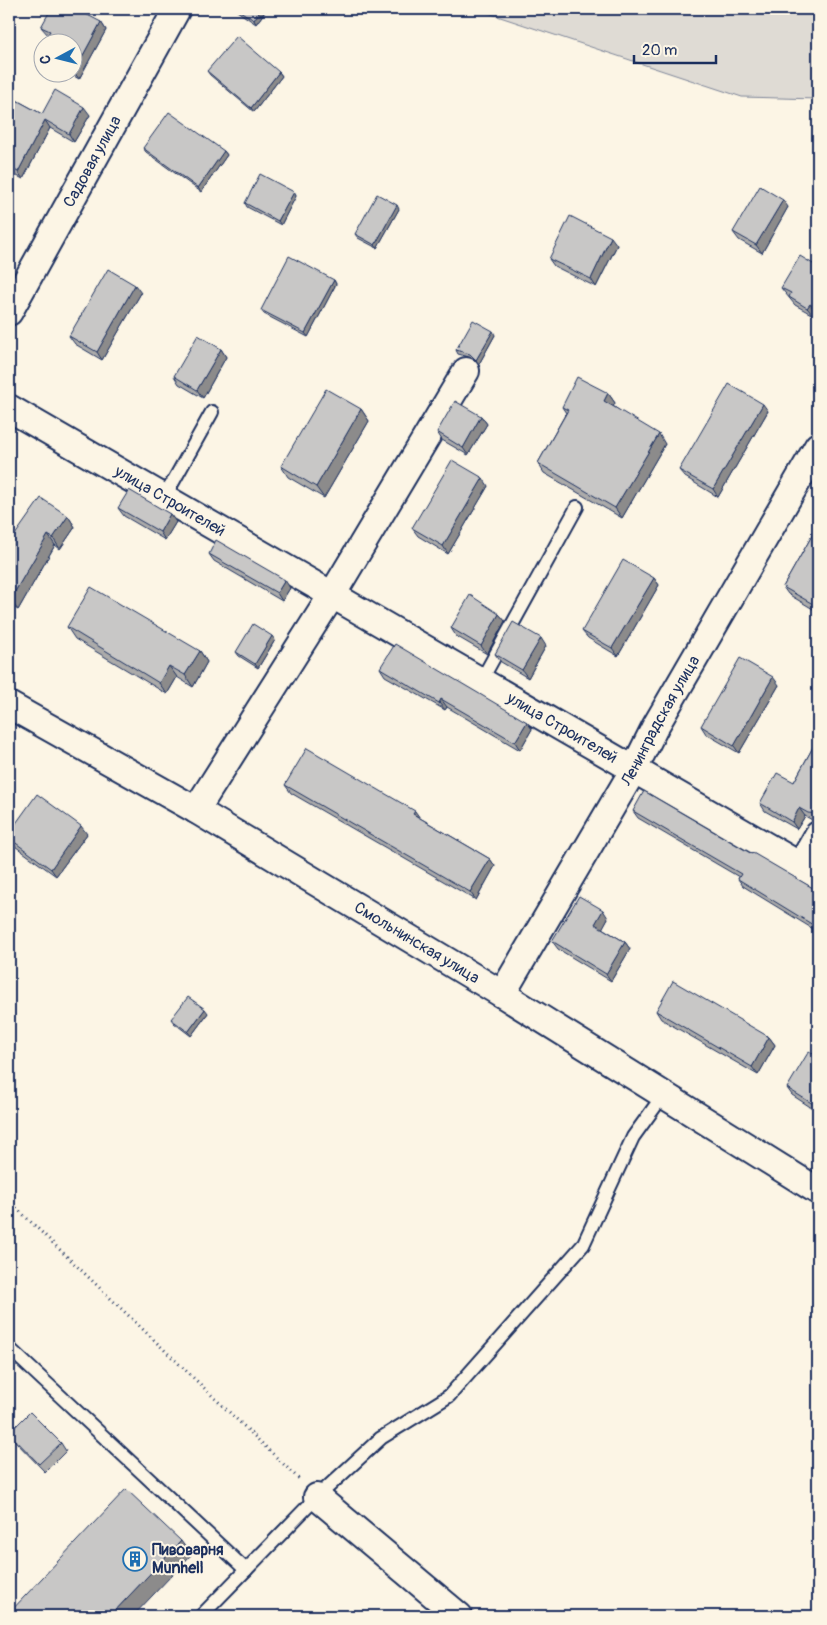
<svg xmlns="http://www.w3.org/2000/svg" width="827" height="1625" font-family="Pangolin,sans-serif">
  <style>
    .green { fill: #dfdbd4; stroke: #7d8599 }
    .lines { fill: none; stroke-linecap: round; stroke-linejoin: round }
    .lane-casing { stroke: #1b2f5e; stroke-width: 16 }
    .street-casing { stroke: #1b2f5e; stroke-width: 30 }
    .path { stroke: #1b2f5e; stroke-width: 3; stroke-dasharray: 1 4; stroke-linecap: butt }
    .lane { stroke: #fcf5e5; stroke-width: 12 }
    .street { stroke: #fcf5e5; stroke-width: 26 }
    .wall { fill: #acabaa; stroke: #1b2f5e }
    .shaded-wall { fill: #8c8b8b; stroke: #1b2f5e }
    .building { fill: #c8c7c6; stroke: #1b2f5e }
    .labels { text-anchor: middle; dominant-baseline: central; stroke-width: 4; stroke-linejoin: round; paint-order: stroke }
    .street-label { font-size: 16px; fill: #1b2f5e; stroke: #fcf5e5 }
    .poi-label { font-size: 16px; font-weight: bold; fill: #1b2f5e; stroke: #fcf5e5; text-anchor: start }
  </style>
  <rect width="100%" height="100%" fill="#fcf5e5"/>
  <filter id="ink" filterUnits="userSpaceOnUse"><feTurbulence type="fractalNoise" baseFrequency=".02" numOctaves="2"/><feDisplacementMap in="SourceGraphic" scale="10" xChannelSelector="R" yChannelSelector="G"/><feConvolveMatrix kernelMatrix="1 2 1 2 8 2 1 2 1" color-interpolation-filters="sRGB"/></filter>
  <g filter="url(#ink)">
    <!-- green -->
    <polygon class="green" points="476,9 818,9 818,99 742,97"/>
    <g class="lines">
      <!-- lane casing -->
      <g class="lane-casing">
        <g id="lane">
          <polyline points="164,498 212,412"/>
          <polyline points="481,681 577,507"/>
          <polyline points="9,1348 246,1570"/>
          <polyline points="201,1616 317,1497 381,1438 449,1396 583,1245 633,1137 664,1094"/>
        </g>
      </g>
      <!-- street casing -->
      <g class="street-casing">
        <g id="street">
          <path id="s1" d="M9,312L177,9"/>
          <path id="s2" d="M9,408L818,876"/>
          <path id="s3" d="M9,705L196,810L502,994L818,1191"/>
          <polyline points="196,810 332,595 466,371"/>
          <polyline points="801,865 818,835"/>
          <path id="s4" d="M502,994L634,769L655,727L818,446"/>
          <polyline points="317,1497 459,1616"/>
        </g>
      </g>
      <!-- path -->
      <polyline class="path" points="9,1201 299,1479"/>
      <!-- lane -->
      <use href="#lane" class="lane"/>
      <!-- street -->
      <use href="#street" class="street"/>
    </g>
    <!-- wall -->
    <g class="wall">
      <polygon points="234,9 267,9 256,24"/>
      <polygon points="60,13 101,22 106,30 79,79 67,72 72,72 72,42 48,35 41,27"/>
      <polygon points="207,71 279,72 282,76 254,112 210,75"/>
      <polygon points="9,96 42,114 90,115 74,142 50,128 23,179 9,172"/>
      <polygon points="143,148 224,151 227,155 201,192 146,152"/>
      <polygon points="294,192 296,196 281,225 247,207 245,203"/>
      <polygon points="788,207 762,253 739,240 733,232"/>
      <polygon points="399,209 377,248 358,238 355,234"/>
      <polygon points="617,245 596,287 554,266 549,259"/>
      <polygon points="818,267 818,314 815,312 813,315 795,305 781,288"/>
      <polygon points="334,280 336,284 308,337 264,314 261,310"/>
      <polygon points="141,293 102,360 75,344 69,336"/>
      <polygon points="495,335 479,364 473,358 458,354 456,350"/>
      <polygon points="221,349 226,357 203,398 179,384 174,376"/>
      <polygon points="608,393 615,403 613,406 665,444 622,518 544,473 538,463 566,413 562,407"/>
      <polygon points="361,409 369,421 324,498 288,477 281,466"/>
      <polygon points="768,411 718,497 685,477 679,470"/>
      <polygon points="481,416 487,424 468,455 442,440 437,432"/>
      <polygon points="488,486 448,554 418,536 412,528"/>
      <polygon points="118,508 170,514 176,522 165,540 124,516"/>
      <polygon points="68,516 75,527 60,549 55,545 18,610 9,605 9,541 10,542"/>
      <polygon points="818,525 818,612 788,594 783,587"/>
      <polygon points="209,554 290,588 282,601 214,561"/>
      <polygon points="654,578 659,585 618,656 588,638 582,631"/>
      <polygon points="499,614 505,621 487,654 456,636 451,628"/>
      <polygon points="67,627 200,651 207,662 193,687 177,677 167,694 75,639"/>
      <polygon points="275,640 258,668 239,656 236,652"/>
      <polygon points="546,646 528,678 501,662 495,654"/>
      <polygon points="380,668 527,722 532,729 520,750 447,707 445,710 385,676"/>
      <polygon points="779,685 739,753 706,734 701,726"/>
      <polygon points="818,738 818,821 814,821 805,816 797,829 765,811 760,803 794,782"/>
      <polygon points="285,785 420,818 490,859 495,866 476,900 291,793"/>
      <polygon points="633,811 752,854 818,891 818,932 743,886 738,879 739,877 638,818"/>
      <polygon points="9,833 87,834 56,876 12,844 9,840"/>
      <polygon points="608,918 602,928 625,942 630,949 611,981 558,949 552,941"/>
      <polygon points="656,1011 769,1037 775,1045 758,1075 661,1019"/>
      <polygon points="208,1013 191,1036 174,1023 171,1019"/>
      <polygon points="818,1057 818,1112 792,1095 787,1088"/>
      <polygon points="9,1433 61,1443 66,1451 45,1472 14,1440"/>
    </g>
    <!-- shaded-wall -->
    <g class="shaded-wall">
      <polygon points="261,9 267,9 256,24 254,20"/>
      <polygon points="101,22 106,30 79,79 74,72"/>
      <polygon points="279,72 282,76 254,112 251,108"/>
      <polygon points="84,107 90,115 74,142 69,134"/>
      <polygon points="45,120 50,128 23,179 18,172"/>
      <polygon points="224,151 227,155 201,192 198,188"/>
      <polygon points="294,192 296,196 281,225 278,221"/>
      <polygon points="783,200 788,207 762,253 756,245"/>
      <polygon points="397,205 399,209 377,248 375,245"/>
      <polygon points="611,237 617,245 596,287 591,279"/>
      <polygon points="334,280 336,284 308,337 305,333"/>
      <polygon points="135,285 141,293 102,360 97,352"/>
      <polygon points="810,304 815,312 813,315 807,308"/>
      <polygon points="493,331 495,335 479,364 476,360"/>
      <polygon points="221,349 226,357 203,398 197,390"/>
      <polygon points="608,393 615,403 611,411 604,401"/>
      <polygon points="763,404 768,411 718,497 713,489"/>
      <polygon points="361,409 369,421 324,498 316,487"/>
      <polygon points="481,416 487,424 468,455 463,448"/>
      <polygon points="659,434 665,444 622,518 615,508"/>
      <polygon points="483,478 488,486 448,554 443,546"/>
      <polygon points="170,514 176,522 165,540 160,532"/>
      <polygon points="68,516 75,527 60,549 53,538"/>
      <polygon points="48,535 55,545 18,610 10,600"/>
      <polygon points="654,578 659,585 618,656 612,648"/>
      <polygon points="285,580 290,588 282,601 277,593"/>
      <polygon points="818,595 818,612 813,604"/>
      <polygon points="499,614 505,621 487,654 481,646"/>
      <polygon points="272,636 275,640 258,668 255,664"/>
      <polygon points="541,638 546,646 528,678 522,670"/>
      <polygon points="200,651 207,662 193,687 185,675"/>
      <polygon points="169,666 177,677 167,694 159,683"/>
      <polygon points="773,677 779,685 739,753 734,746"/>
      <polygon points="441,699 447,707 445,710 439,703"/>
      <polygon points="527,722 532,729 520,750 515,742"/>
      <polygon points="799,808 805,816 797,829 792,822"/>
      <polygon points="415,811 420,818 413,814"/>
      <polygon points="81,826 87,834 56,876 51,869"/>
      <polygon points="490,859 495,866 476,900 470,892"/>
      <polygon points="603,910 608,918 601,931 595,924"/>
      <polygon points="625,942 630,949 611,981 606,974"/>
      <polygon points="205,1009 208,1013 191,1036 188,1032"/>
      <polygon points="769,1037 775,1045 758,1075 752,1067"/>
      <polygon points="181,1541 191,1555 133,1616 110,1616"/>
    </g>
    <!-- building -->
    <g class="building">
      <polygon points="51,9 60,13 62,9 76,9 101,22 74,72 72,71 72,42 44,42 50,31 41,27"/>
      <polygon points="237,9 261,9 254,20"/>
      <polygon points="237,36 279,72 251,108 207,71"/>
      <polygon points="42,44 42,54 38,52"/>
      <polygon points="55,90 84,107 69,134 45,120 18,172 9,167 9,96 42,114"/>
      <polygon points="169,112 224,151 198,188 143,148"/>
      <polygon points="260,174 294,192 278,221 245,203"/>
      <polygon points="760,186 783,200 756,245 733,232"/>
      <polygon points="377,194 397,205 375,245 355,234"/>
      <polygon points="570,216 611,237 591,279 549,259"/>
      <polygon points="289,256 334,280 305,333 261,310"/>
      <polygon points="800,256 818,267 818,309 810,304 807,308 789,297 791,293 781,288"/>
      <polygon points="108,269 135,285 97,352 69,336"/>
      <polygon points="473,320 493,331 476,360 470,354 456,350"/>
      <polygon points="198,335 221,349 197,390 174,376"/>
      <polygon points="577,377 608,393 604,401 659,434 615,508 538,463 568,410 562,407"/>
      <polygon points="729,384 763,404 713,489 679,470"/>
      <polygon points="326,389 361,409 316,487 281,466"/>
      <polygon points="455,401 481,416 463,448 437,432"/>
      <polygon points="452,460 483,478 443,546 412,528"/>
      <polygon points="129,490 170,514 160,532 118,508"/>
      <polygon points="41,498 68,516 53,538 48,535 10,600 9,599 9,541 10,542"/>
      <polygon points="818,525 818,595 813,604 783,587"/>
      <polygon points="216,540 285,580 277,593 209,554"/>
      <polygon points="623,560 654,578 612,648 582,631"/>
      <polygon points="91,587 200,651 185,675 169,666 159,683 67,627"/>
      <polygon points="470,595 499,614 481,646 451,628"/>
      <polygon points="513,622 541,638 522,670 495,654"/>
      <polygon points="253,624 272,636 255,664 236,652"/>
      <polygon points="395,644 527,722 515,742 441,699 439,703 380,668"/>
      <polygon points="740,658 773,677 734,746 701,726"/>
      <polygon points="818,738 818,814 808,813 799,808 792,822 760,803 777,773 794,782"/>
      <polygon points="307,748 415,811 413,814 490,859 470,892 285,785"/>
      <polygon points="644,791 752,854 753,853 818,891 818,928 738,879 741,874 633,811"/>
      <polygon points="37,794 81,826 51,869 9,838 9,833"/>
      <polygon points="579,896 603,910 595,924 625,942 606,974 552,941"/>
      <polygon points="673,981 769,1037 752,1067 656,1011"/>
      <polygon points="188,997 205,1009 188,1032 171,1019"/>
      <polygon points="809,1051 818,1057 818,1107 787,1088"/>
      <polygon points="30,1412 61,1443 39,1464 9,1433"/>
      <polygon points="126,1489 181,1541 110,1616 9,1616 9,1613"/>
    </g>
  </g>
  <!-- icons -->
  <defs>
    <g id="building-ring" transform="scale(1.25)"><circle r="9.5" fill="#fcf5e5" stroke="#1f6fb2" stroke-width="1.5"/><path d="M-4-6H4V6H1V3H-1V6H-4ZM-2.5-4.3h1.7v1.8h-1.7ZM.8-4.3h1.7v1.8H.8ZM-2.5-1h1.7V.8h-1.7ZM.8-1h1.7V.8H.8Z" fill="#1f6fb2"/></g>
  </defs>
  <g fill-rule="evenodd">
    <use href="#building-ring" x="135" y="1559"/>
  </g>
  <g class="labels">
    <!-- street labels -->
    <g class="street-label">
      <text stroke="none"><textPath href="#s1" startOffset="172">Садовая улица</textPath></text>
      <text stroke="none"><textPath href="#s2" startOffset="186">улица Строителей</textPath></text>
      <text stroke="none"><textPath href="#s4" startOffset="316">Ленинградская улица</textPath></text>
      <text stroke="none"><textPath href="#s2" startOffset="639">улица Строителей</textPath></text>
      <text stroke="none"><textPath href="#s3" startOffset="472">Смольнинская улица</textPath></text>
    </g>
    <!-- poi labels -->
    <g class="poi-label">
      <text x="152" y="1550">Пивоварня<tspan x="152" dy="18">Munhell</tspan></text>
    </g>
  </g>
  <!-- margin -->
  <rect width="827" height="1625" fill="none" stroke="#fcf5e5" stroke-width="30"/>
  <rect x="15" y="15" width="797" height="1595" fill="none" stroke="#1b2f5e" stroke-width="2" filter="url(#ink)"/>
  <!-- north arrow -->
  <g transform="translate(58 58) rotate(263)"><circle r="24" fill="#fcf5e5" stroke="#a2a6af"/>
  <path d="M0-4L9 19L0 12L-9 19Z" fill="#1f6fb2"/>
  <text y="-8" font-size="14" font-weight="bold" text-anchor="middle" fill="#1b2f5e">С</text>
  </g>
  <!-- scale -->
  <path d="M634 55v8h82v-8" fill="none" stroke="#1b2f5e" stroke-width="2.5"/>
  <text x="642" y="55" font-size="15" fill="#1b2f5e" stroke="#fcf5e5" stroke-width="4" paint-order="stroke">20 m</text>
</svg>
